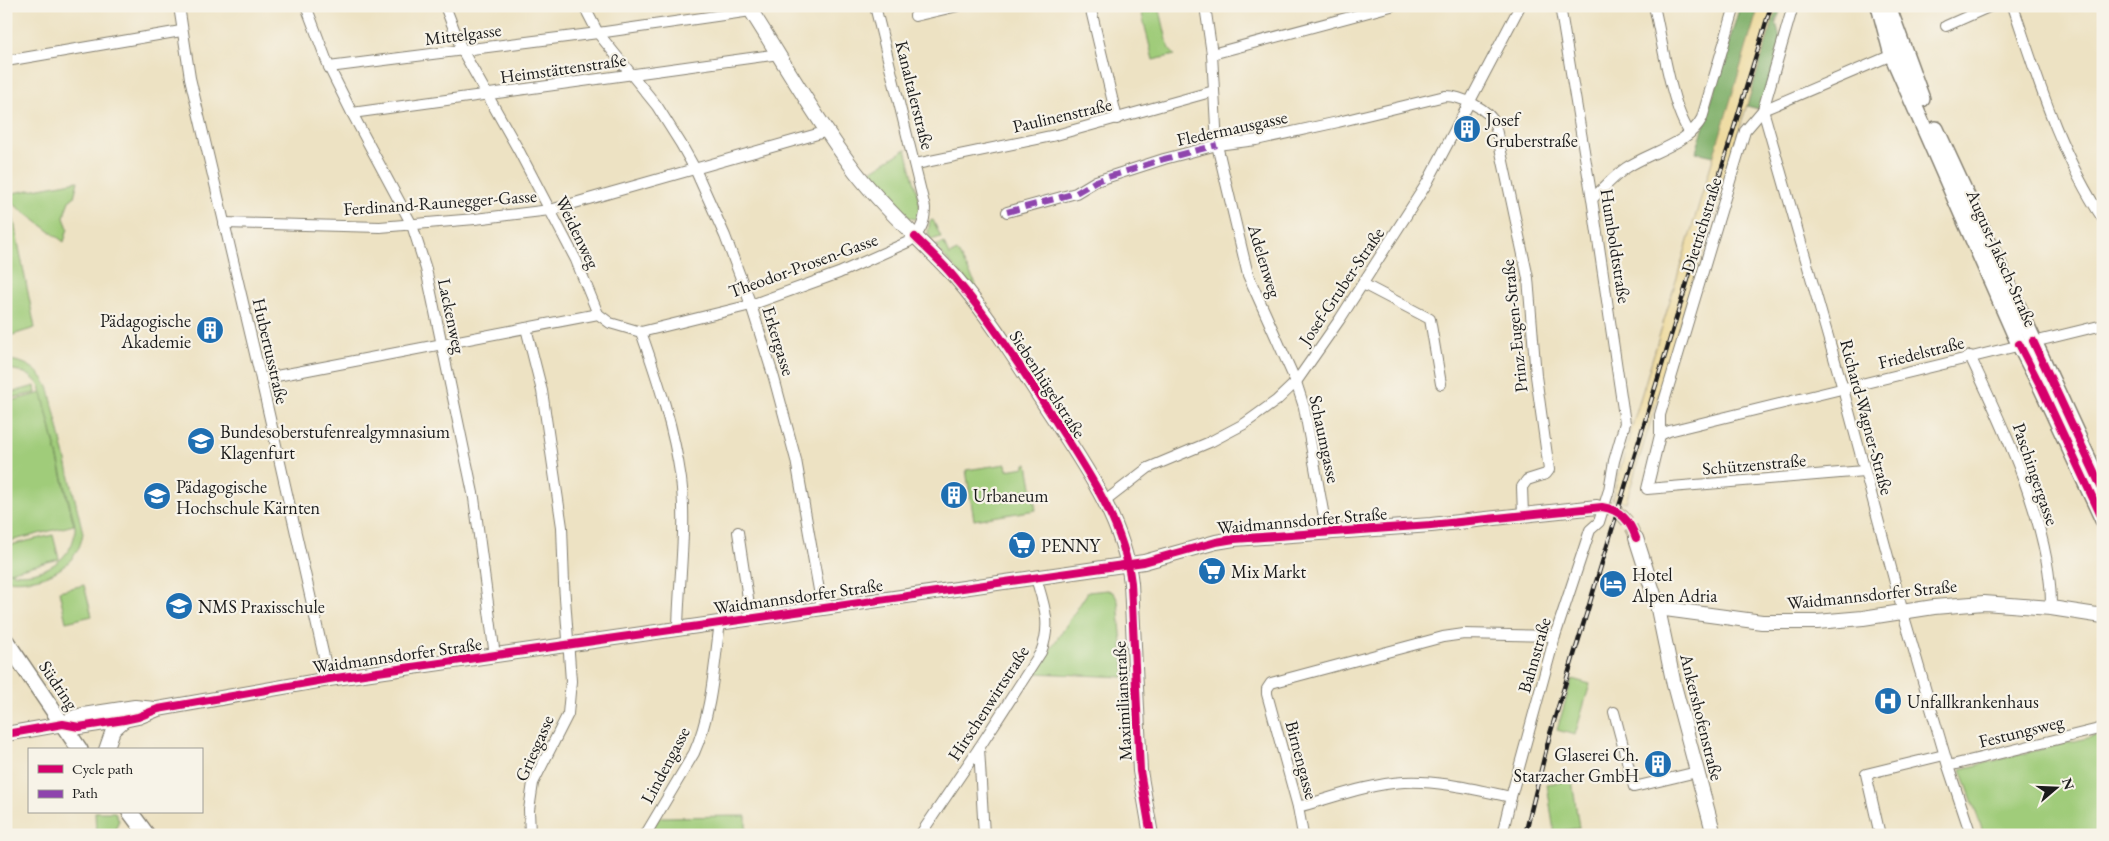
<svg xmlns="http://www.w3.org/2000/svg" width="2109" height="841" font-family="'EB Garamond',serif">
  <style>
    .green { fill: #a0cc7a; stroke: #5e744b }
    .forest { fill: #80b06a; stroke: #4e6643 }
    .sand { fill: #eeda9e; stroke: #857b5d }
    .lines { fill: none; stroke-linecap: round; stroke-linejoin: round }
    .secondary-tunnel { stroke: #c3baa2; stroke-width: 14; stroke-dasharray: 14 7; stroke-linecap: butt }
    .street-casing { stroke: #847f70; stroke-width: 12 }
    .secondary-casing { stroke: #847f70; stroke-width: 16 }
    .primary-casing { stroke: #847f70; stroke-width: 18 }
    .street { stroke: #fff; stroke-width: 10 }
    .secondary { stroke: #fff; stroke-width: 14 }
    .primary { stroke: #fff; stroke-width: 15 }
    .rail-casing { stroke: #1c1c1c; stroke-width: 4.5 }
    .rail { stroke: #f7f3e8; stroke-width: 2.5; stroke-dasharray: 8; stroke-linecap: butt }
    .quiet { stroke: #8e44ad; stroke-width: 6; stroke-dasharray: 12 6; stroke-linecap: butt }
    .cycleway-casing { stroke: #f7f3e8; stroke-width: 11 }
    .cycleway { stroke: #d6006c; stroke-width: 8 }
    .labels { text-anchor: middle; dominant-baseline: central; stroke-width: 4.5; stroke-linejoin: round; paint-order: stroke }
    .street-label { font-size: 18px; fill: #1c1c1c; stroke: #f7f3e8 }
    .poi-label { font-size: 18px; fill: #1c1c1c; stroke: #f7f3e8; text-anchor: start }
  </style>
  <rect width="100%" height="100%" fill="#f7f3e8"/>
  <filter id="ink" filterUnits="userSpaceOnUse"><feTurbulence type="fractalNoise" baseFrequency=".02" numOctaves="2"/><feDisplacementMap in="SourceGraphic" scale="10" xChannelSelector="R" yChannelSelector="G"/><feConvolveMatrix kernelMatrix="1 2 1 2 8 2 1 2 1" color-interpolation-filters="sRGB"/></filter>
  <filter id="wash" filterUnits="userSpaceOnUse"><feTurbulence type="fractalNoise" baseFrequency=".0096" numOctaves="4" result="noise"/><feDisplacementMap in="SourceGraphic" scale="20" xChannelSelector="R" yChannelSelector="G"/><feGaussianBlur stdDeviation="1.12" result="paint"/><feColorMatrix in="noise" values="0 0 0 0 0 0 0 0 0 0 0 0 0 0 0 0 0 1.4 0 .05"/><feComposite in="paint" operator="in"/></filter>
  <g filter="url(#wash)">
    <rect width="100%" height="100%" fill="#ede2c3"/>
    <!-- green -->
    <g class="green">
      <polygon points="1147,6 1159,6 1169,49 1175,55 1153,60 1141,10 1147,8"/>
      <path d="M906,149L920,205L919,215L914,219C897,216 877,187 866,174Z"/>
      <polygon points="6,181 35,328 6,337"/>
      <polygon points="78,181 74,197 69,201 66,209 64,218 68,228 64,242 12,203 13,193"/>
      <polygon points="933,220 941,237 931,240 928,232 930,221"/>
      <polygon points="944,243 949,255 957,251 976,284 973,288 935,246"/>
      <path d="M6,360C27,361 40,370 49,389L83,533C78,570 39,584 6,580V572H8L6,546L53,535L59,559L9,572C39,580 77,559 75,526L40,386C31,374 21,370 6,369Z"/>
      <polygon points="35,386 36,393 6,399 6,394"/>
      <polygon points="42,393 74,525 6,542 6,402"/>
      <polygon points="1006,464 1007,470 1025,467 1025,464 1028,464 1036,510 974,520 966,470"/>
      <polygon points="84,585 92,616 66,622 59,591"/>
      <polygon points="1108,590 1114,593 1118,601 1125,677 1035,673 1088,592"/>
      <polygon points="1572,679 1590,684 1575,735 1557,730"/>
      <polygon points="2103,734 2103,835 1984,835 1961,769"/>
      <polygon points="1572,780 1579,828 1554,832 1547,784"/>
      <polygon points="95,812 115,812 119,820 115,830 103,835 90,835 96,832"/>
      <polygon points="746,816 746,835 649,835 659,817"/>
    </g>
    <!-- forest -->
    <g class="forest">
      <polygon points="1740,6 1759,6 1714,156 1696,152"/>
      <polygon points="1777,6 1782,6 1776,22 1782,45 1763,110 1747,106"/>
    </g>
    <!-- sand -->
    <polygon class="sand" points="1759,6 1777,6 1626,502 1612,499 1633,423"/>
  </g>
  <g filter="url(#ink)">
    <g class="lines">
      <!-- secondary-tunnel -->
      <path class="secondary-tunnel" d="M1597,507C1618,507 1629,519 1636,538"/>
      <!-- street casing -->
      <g class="street-casing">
        <g id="street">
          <polyline points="179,6 190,78 261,379 329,679"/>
          <polyline points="306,6 329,67 352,113 412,225 426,269 474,498 495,656"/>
          <polyline points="445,6 462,50 519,151 576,260 598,314"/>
          <polyline points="584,6 598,33 657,106 681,144 695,169 725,236 751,305 774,378 796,460 822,607"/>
          <polyline points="1090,6 1117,119"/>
          <polyline points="1205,6 1212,54 1217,145 1248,275 1296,382 1304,407 1327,533"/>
          <path d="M1654,6C1662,39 1671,107 1690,133"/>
          <polyline points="1793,6 1763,110 1843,389 1905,620 1948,766 1971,835"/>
          <path d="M2013,6C2038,80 2060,154 2103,219"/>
          <polyline points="915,16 958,6"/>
          <polyline points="1946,26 1991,6"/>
          <polyline points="1212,54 1391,6"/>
          <polyline points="6,61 181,31"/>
          <polyline points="329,67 598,33 751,11"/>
          <polyline points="352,113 779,54"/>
          <polyline points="916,164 1056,135 1214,91"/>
          <path d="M1592,199C1603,189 1614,176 1626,168C1650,152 1689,144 1702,118L1735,6"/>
          <path d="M1007,212L1076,193L1096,181L1164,159L1217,145L1256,140L1338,122L1445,96C1461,96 1489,109 1495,124L1528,278L1536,376L1549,470L1546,474L1527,480L1522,487L1523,515"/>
          <polyline points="224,223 380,227 475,219 550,210 828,131"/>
          <polyline points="1363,284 1430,319 1441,384"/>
          <polyline points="526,328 542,391 562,527 564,584 571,681 568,714 533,783 529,810 530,835"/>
          <path d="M641,332C658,380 674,429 681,479C687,528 679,579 678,628"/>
          <path d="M1970,356C2004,428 2052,529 2051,608"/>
          <path d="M261,379L598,314L610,323L641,332L751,305L839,273L908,242C920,234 925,222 925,208L875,6"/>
          <polyline points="1660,435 1669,431 2103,325"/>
          <polyline points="1864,471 1647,489 1660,435 1660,415 1745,131 1763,110 1892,55"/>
          <polyline points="1104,502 1148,468 1210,442 1244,424 1276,401 1296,382 1340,319 1427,183 1520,6"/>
          <polyline points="738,532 751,618"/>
          <polyline points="1614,712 1634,787 1697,772"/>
          <polyline points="979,748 984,835"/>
          <polyline points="1948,766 2103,728"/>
          <path d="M1298,807C1332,798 1368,784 1404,782C1438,780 1477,790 1511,797"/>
          <path d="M647,832L694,753C712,713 714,666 720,622"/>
          <path d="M920,835L979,748L1041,652C1052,624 1044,605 1036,578"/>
          <polyline points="1303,835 1298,807 1267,694 1267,689 1271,683 1443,637 1464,634 1555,636"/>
          <polyline points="1502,835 1511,797 1555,636 1590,530 1599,522 1609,490 1614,461 1625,423 1592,199 1560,6"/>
          <polyline points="1880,835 1866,774 1944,755"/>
        </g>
      </g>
      <!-- secondary casing -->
      <g class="secondary-casing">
        <g id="secondary">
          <path d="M748,6C783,61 816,119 855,171C885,210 923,242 956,278C988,315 1014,357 1041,399C1077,455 1123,515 1131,583L1140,771L1151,835"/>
          <polyline points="1636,538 1657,604 1674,685 1714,835"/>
          <polyline points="1658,608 1762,622 1817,622 1863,618 1934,607 1984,603 2051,608 2103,616"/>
          <polyline points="63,724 75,717 83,715 135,707 155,709"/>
          <polyline points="6,734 63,724 79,727 124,720 138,717 158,709 329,679 1144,562 1216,542 1234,539 1431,525 1597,507"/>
          <polyline points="106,750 113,730 124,720"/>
        </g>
      </g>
      <!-- primary casing -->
      <g class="primary-casing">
        <g id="primary">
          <polyline points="1879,6 1892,55 2019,344 2042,389 2103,520"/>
          <polyline points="1888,6 1922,99"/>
          <polyline points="1936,129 2103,491"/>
          <polyline points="6,641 80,750"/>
          <polyline points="130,812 147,835"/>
        </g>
      </g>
      <!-- street -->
      <use href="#street" class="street"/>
      <!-- secondary -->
      <use href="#secondary" class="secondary"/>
      <!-- primary -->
      <use href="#primary" class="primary"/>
      <!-- rail casing -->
      <g class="rail-casing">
        <polyline id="rail" points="1525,835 1550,734 1771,6"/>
      </g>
      <!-- rail -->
      <use href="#rail" class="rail"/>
      <!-- quiet -->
      <polyline class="quiet" points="1007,212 1076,193 1096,181 1164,159 1217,145"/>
      <!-- cycleway casing -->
      <g class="cycleway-casing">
        <g id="cycleway">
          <path d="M915,237C929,251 945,265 957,281C994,324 1024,373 1055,420C1087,471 1124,523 1131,583L1140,771L1151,835"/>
          <polyline points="2033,341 2103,491"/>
          <polyline points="2019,344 2042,389 2103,520"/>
          <path d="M6,734L63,724L79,727L124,720L138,717L158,709L329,679L1144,562L1216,542L1234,539L1431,525L1602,507C1621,510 1630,521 1636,538"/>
        </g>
      </g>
      <!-- cycleway -->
      <use href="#cycleway" class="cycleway"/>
    </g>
  </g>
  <!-- icons -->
  <defs>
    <g id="building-disc" transform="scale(1.4375)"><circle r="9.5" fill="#1f6fb2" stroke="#f7f3e8"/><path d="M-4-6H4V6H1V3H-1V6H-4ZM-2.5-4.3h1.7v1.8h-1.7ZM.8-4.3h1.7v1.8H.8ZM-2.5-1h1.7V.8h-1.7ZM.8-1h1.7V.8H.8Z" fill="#fff"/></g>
    <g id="school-disc" transform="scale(1.4375)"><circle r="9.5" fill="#1f6fb2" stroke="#f7f3e8"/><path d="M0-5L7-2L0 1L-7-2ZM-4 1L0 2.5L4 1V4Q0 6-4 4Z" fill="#fff"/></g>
    <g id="supermarket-disc" transform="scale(1.4375)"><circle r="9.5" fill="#1f6fb2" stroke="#f7f3e8"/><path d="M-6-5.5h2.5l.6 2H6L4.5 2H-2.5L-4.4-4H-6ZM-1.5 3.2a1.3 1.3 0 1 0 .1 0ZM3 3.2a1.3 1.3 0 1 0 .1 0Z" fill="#fff"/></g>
    <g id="hotel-disc" transform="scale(1.4375)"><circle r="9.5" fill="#1f6fb2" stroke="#f7f3e8"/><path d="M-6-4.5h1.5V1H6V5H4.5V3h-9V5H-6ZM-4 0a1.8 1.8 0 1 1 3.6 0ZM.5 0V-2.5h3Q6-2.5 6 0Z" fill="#fff"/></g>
    <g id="hospital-disc" transform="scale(1.4375)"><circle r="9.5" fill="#1f6fb2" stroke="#f7f3e8"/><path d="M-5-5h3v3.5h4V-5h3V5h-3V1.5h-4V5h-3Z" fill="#fff"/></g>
  </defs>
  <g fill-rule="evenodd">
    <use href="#building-disc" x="1467" y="129"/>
    <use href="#building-disc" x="210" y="330"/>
    <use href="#school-disc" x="201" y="441"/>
    <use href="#building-disc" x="954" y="495"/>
    <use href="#school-disc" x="157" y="496"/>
    <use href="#supermarket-disc" x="1022" y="545"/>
    <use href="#supermarket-disc" x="1212" y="571"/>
    <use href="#hotel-disc" x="1613" y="584"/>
    <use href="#school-disc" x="179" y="606"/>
    <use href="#hospital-disc" x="1888" y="701"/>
    <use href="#building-disc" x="1658" y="764"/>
  </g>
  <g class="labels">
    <!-- street labels -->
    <g class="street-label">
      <text transform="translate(463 34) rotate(-7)">Mittelgasse</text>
      <text transform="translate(563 68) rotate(-8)">Heimstättenstraße</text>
      <text transform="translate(915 95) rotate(76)">Kanaltalerstraße</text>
      <text transform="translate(1062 115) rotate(-13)">Paulinenstraße</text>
      <text transform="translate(1232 128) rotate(-12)">Fledermausgasse</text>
      <text transform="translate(440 202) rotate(-4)">Ferdinand-Raunegger-Gasse</text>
      <text transform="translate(1701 225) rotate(-73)">Dietrichstraße</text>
      <text transform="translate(578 232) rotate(64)">Weidenweg</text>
      <text transform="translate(1616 246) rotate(81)">Humboldtstraße</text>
      <text transform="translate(2002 258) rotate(66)">August-Jaksch-Straße</text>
      <text transform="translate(1265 261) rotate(73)">Adelenweg</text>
      <text transform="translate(803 265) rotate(-20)">Theodor-Prosen-Gasse</text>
      <text transform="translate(1341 286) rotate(-56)">Josef-Gruber-Straße</text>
      <text transform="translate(452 316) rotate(78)">Lackenweg</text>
      <text transform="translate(1514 326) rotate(-96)">Prinz-Eugen-Straße</text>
      <text transform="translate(779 341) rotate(73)">Erkergasse</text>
      <text transform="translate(271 351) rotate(77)">Hubertusstraße</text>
      <text transform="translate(1921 352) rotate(-14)">Friedelstraße</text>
      <text transform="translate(1048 384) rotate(57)">Siebenhügelstraße</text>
      <text transform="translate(1867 417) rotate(75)">Richard-Wagner-Straße</text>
      <text transform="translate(1325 439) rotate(78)">Schaumgasse</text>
      <text transform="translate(1754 464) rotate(-5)">Schützenstraße</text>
      <text transform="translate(2036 474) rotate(71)">Paschingergasse</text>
      <text transform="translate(1302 520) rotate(-5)">Waidmannsdorfer Straße</text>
      <text transform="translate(1872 594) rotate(-6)">Waidmannsdorfer Straße</text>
      <text transform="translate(798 596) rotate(-8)">Waidmannsdorfer Straße</text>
      <text transform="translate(397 655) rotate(-8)">Waidmannsdorfer Straße</text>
      <text transform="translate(1534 655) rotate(-74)">Bahnstraße</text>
      <text transform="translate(59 685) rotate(56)">Südring</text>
      <text transform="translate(1122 701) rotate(-93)">Maximilianstraße</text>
      <text transform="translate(988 703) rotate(-57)">Hirschenwirtstraße</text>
      <text transform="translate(1702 717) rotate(76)">Ankershofenstraße</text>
      <text transform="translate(2021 731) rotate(-14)">Festungsweg</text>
      <text transform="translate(534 748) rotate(-66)">Griesgasse</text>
      <text transform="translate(1302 760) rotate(75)">Birnengasse</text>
      <text transform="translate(665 765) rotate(-62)">Lindengasse</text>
    </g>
    <!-- poi labels -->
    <g class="poi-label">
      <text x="1486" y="119">Josef<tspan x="1486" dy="21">Gruberstraße</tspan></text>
      <text x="191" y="320" text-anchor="end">Pädagogische<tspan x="191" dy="21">Akademie</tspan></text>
      <text x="220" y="431">Bundesoberstufenrealgymnasium<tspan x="220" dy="21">Klagenfurt</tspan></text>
      <text x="176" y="486">Pädagogische<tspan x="176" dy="21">Hochschule Kärnten</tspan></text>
      <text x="973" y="495">Urbaneum</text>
      <text x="1041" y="545">PENNY</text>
      <text x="1231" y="571">Mix Markt</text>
      <text x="1632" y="574">Hotel<tspan x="1632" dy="21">Alpen Adria</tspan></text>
      <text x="198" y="606">NMS Praxisschule</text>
      <text x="1907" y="701">Unfallkrankenhaus</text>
      <text x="1639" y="754" text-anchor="end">Glaserei Ch.<tspan x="1639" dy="21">Starzacher GmbH</tspan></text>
    </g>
  </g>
  <!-- margin -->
  <rect width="2109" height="841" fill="none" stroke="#f7f3e8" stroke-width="25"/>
  <!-- legend -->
  <rect x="28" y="748" width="175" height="65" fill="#f7f3e8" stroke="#9f9d96"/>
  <rect x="38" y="765" width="25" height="8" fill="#d6006c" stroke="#9f9d96"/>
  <text x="72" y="774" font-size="15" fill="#1c1c1c">Cycle path</text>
  <rect x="38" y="790" width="25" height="8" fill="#8e44ad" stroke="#9f9d96"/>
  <text x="72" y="798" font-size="15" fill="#1c1c1c">Path</text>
  <!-- north arrow -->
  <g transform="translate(2056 788) rotate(71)" stroke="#f7f3e8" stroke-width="4" paint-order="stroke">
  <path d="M0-4L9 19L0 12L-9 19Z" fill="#1c1c1c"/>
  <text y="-8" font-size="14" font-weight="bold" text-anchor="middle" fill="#1c1c1c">N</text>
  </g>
</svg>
